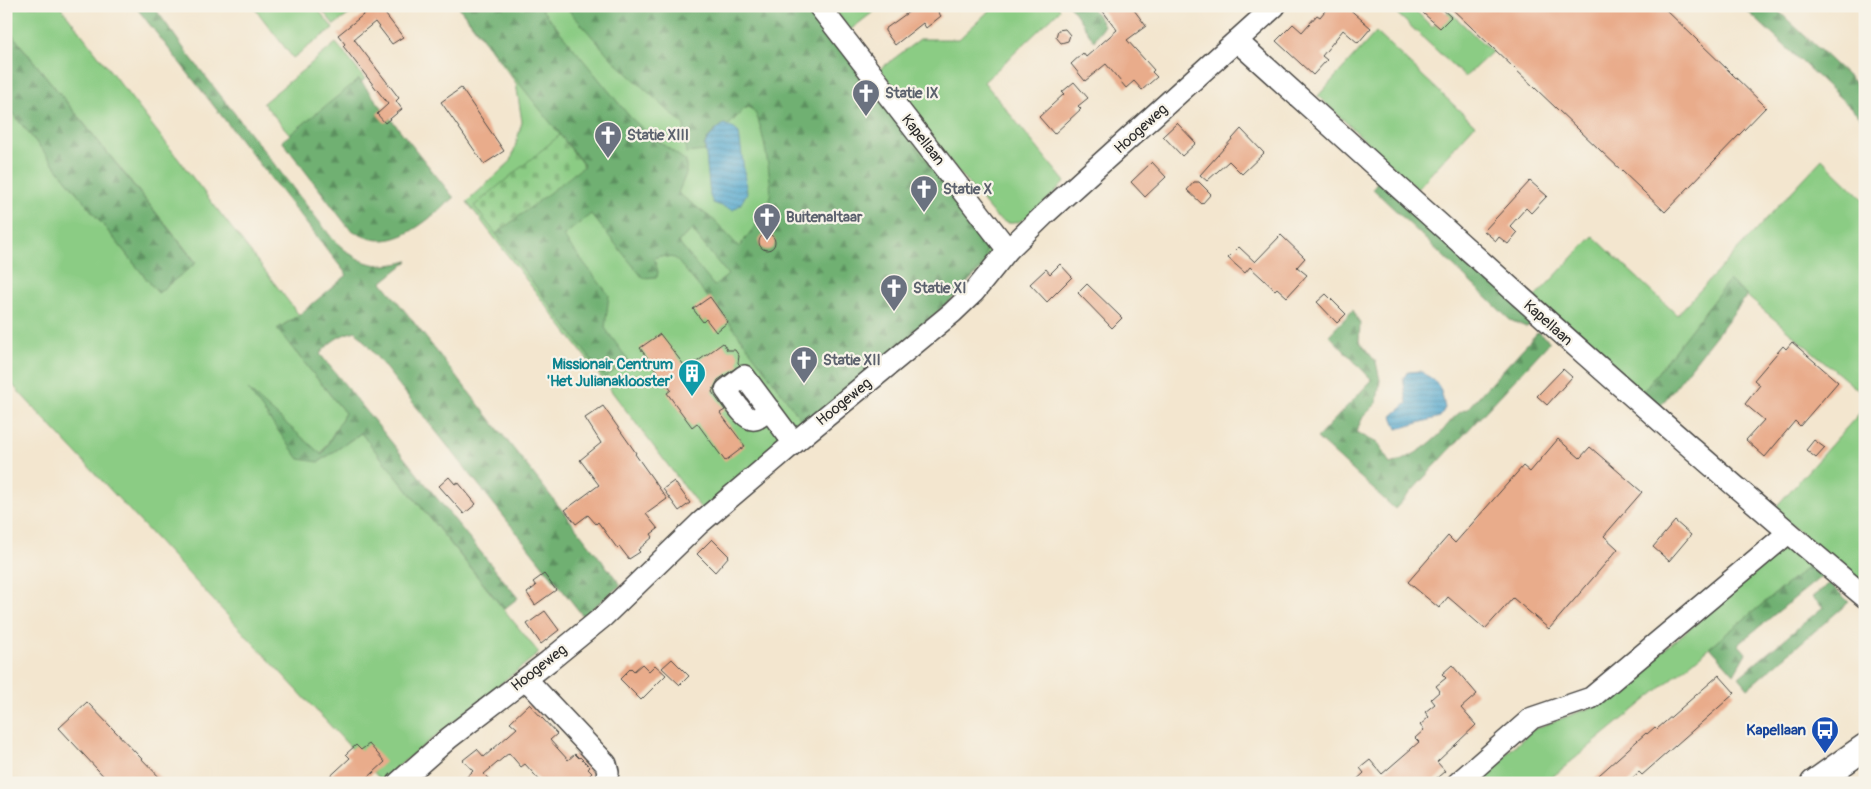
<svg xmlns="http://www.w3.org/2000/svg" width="1871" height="789" font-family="Pangolin,sans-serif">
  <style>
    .green { fill: #8bcc84; stroke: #5b7c58 }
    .forest { fill: url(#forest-firs); stroke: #4e6e4e; fill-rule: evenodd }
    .cemetery { fill: url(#cemetery-stones); stroke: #5b7c58 }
    .water { fill: url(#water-rules); stroke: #3e697c }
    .building { fill: #e9ac8b }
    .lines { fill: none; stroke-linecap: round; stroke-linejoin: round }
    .minor-casing { stroke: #494744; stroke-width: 24 }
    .major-casing { stroke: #494744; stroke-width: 29 }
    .minor { stroke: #fff; stroke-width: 21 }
    .major { stroke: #fff; stroke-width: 26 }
    .labels { text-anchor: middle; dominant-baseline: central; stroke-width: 4.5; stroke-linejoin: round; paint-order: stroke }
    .worship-label { font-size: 15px; font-weight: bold; fill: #5b616d; stroke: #f7f3e8; text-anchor: start }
    .street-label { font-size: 15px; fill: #2b2b2b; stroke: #f7f3e8 }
    .culture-label { font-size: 15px; font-weight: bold; fill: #0d838f; stroke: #f7f3e8; text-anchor: end }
    .transit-label { font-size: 15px; font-weight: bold; fill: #164399; stroke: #f7f3e8; text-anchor: end }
  </style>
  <defs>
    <pattern id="forest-firs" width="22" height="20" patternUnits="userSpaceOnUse" patternTransform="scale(1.25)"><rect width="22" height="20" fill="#70b072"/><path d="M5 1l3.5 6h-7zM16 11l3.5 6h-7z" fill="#5c8f5e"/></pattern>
    <pattern id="cemetery-stones" width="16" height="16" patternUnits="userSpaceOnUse" patternTransform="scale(1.25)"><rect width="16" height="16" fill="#8bcc84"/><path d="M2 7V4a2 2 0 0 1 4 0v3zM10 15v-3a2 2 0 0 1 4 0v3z" fill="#78af72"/></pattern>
    <pattern id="water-rules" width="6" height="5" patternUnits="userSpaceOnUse" patternTransform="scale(1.25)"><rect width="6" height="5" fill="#52a7ce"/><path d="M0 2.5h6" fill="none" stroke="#4488a7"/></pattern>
  </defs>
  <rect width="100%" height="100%" fill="#f7f3e8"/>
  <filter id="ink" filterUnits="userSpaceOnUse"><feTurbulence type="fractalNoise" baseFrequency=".02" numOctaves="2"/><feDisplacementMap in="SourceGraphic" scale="10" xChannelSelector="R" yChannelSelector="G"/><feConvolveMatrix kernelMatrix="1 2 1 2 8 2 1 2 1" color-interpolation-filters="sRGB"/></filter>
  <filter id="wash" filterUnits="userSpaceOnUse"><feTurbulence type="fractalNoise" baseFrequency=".0096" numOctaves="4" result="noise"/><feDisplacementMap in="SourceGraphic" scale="20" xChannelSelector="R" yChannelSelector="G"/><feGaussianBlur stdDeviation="1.12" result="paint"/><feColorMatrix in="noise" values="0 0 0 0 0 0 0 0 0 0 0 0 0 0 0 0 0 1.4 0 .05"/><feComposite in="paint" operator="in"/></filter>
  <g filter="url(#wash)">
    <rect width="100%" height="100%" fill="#f3e6cf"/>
    <!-- green -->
    <g class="green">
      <polygon points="6,6 60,6 299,315 277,329 345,413 321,455 250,393 319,462 361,433 539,653 381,780 6,378 6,335 8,333 6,331 6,105 158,293 196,262 6,27"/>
      <polygon points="253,6 315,6 333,28 293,58"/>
      <polygon points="319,6 361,6 334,25"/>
      <polygon points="458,6 815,6 1000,253 706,515 467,202 511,161 522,122 516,83"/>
      <polygon points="832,6 881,6 850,30"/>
      <path d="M994,6H1058L1060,10L984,82L1065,182C1053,193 1030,221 1014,223C1007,224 1002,221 996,217L951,163L880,69L920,39H959Z"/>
      <polygon points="1389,6 1411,6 1432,27 1449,11 1492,52 1465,77"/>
      <polygon points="1376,32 1475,125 1417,189 1318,96"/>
      <polygon points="336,43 365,79 293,138 263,103"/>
      <polygon points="1822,159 1865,201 1865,396 1729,281 1641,394 1534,298 1593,236 1677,315"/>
      <polygon points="1865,407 1865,585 1773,510"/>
      <polygon points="1786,547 1809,566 1545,783 1473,783 1534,729 1600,704"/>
    </g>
    <!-- forest -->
    <g class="forest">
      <path d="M135,6H165L157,11L185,50L332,238C356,262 374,271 408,261L382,282L621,585L583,616L356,331C339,335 331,341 320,354L518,598L504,609L361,433L319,462L299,459L248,390L322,455L345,413L277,329L299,315L347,275Z"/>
      <path d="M458,6H539L630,117L651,136L686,161V174L678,193L715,221L739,247C750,232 765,216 770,197C773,185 762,123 755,113C754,111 751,109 749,107L744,109L728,126L724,124C714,131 704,138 705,151L686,153L684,125L612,59L565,6H808L981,232L986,247L985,261L960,292L872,371L806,426L732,326L675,258L660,256L654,258L658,272L657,277L643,278L591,214L563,236L609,295L605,328L628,360L605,378L496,234L584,165ZM692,230L728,275L714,286L678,242Z"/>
      <polygon points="1069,6 1091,6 1104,25 1094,41 1074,11"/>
      <polygon points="1742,6 1773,6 1865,92 1865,121"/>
      <polygon points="6,27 196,263 158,293 6,105"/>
      <path d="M359,79L454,198C421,225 389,259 348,227L282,141Z"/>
      <polygon points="1379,178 1538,322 1526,327 1510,320 1373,189"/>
      <polygon points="1729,280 1747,296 1658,409 1641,394"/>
      <path d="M1353,310L1360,324L1359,341L1376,362L1380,380L1377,403L1363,417L1356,432L1379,444L1390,464C1407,460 1425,448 1438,436C1447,427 1454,413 1467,409L1538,332L1550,342L1395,509L1317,438L1372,380L1329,335Z"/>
      <polygon points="1809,566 1822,576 1738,644 1746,653 1734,674 1710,647"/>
      <polygon points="1830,583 1849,602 1748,688 1739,677 1823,607 1812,597"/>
    </g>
    <!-- cemetery -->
    <polygon class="cemetery" points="560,135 584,166 496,234 474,206"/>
    <!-- water -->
    <g class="water">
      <path d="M724,124L733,128L739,133L747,193L740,205L733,210L713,203L710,196L705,145C709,136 716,130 724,124Z"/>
      <path d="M1420,371C1441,384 1440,385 1445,408L1440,417L1397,429L1392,416L1407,403L1403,378L1408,372Z"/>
    </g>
    <g id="blocks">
      <!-- building -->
      <g class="building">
        <polygon points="379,6 403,37 392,44 375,22 354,39 399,98 396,101 402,109 385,123 377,114 388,104 343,46 345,44 338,35 368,11 370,13"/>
        <polygon points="917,6 934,6 941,16 926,28 923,23 895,45 885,31 885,29"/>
        <polygon points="1099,6 1131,6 1146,26 1127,40 1154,70 1152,72 1157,77 1142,90 1134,81 1126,88 1106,64 1085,81 1071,64 1083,53 1086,57 1117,30"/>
        <polygon points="1329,6 1346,6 1371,28 1358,43 1343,30 1322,56 1327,60 1313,75 1276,41 1293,24 1302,32 1317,15 1320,17"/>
        <polygon points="1430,6 1439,6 1451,17 1440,28 1423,13"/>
        <polygon points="1449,6 1662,6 1766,107 1665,212"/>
        <polygon points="1065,29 1070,35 1068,41 1061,43 1056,37 1058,30"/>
        <polygon points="1074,82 1088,98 1078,106 1081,109 1054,134 1039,117 1064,94 1062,92"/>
        <polygon points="461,88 504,151 484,164 441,102"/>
        <polygon points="1177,123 1196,143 1182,156 1163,136"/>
        <polygon points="1241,129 1264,153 1242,174 1229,161 1207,181 1200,175"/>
        <polygon points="1152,162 1166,177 1145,197 1131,182"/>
        <polygon points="1530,181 1547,196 1531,213 1526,208 1510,226 1517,233 1508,244 1499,237 1496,241 1484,231"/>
        <polygon points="1194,182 1199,182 1211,194 1202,204 1187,190"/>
        <circle cx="767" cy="242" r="8"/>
        <polygon points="1281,235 1305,258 1297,267 1307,275 1287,297 1277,288 1275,290 1250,267 1245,273 1228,258 1239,247 1255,262"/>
        <polygon points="1060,264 1072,277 1047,302 1030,284 1046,269 1050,274"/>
        <polygon points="1087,284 1122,318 1112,328 1078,293"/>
        <polygon points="1326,294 1346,314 1337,323 1317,302"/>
        <polygon points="710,297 728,322 716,332 706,319 703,322 693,309"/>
        <polygon points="660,334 687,369 723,343 727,350 735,350 739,356 738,363 740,365 718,380 712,392 725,410 720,413 745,446 725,461 697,423 692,427 667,393 671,390 640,348"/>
        <polygon points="1792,342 1838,382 1800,426 1795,421 1765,457 1746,440 1764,420 1745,404 1760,385 1754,380 1783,346 1786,349"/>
        <polygon points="1563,369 1572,377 1547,405 1537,396"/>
        <polygon points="603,406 636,453 635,454 667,499 646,514 658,529 651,534 653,537 638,550 640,552 629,559 619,546 617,548 598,522 596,524 588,515 576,524 565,510 599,485 580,460 601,443 585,418"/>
        <polygon points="1558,439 1580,458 1590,447 1642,492 1604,536 1618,549 1549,629 1513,598 1485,629 1448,597 1439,608 1408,582 1448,536 1455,543 1523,466 1530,472"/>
        <polygon points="1814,440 1825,448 1816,458 1806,450"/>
        <polygon points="449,477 455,484 458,482 476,504 464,514 439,486"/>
        <polygon points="674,481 690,503 679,511 663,489"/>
        <polygon points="1675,521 1691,535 1669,561 1653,547"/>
        <polygon points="712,539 729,556 715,572 697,554"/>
        <polygon points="544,574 556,590 535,605 527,593 536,586 533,582"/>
        <polygon points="545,611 559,630 541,644 527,624"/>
        <polygon points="672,659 689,676 680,685 662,668"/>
        <polygon points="642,664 649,671 655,665 666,675 641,700 620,679 631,668 634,671"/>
        <polygon points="1452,665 1477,694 1461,708 1476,725 1437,762 1445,771 1431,783 1353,783 1364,773 1360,768 1370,760 1382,774 1419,742 1415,738 1424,730 1420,725 1429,717 1425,712 1435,704 1431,699 1440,691 1436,686 1446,678 1442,674"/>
        <polygon points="1719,675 1735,693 1642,775 1639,772 1627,783 1590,783 1646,733 1647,734 1655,727 1657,729"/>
        <polygon points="87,702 165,783 110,783 59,728"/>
        <polygon points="529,704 557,734 550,740 568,760 575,754 579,758 580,757 590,767 588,769 592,773 582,783 542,783 525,764 521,767 509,753 484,774 492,783 460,783 473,771 463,760 477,749 484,757 517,728 510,722"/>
        <polygon points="369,744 385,762 362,783 323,783 350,758 346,754 356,745 361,750"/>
      </g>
    </g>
  </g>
  <g filter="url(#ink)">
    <use href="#blocks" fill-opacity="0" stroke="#494744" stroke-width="1"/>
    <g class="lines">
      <!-- minor casing -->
      <g class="minor-casing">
        <g id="minor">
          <polyline points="819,6 1008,250"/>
          <path d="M1238,42C1445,229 1651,417 1865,597"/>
          <path d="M769,409C765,412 760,418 755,419C745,422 732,397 726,390L744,376L794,443"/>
          <polyline points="526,679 606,764 608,772 605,783"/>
          <polyline points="398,783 449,738 549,661 604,616 700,523 794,443 952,313 974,292 1008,250 1045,214 1275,6"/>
          <polyline points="1458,783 1532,718 1591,698 1788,533"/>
        </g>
      </g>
      <!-- major casing -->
      <g class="major-casing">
        <polyline id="major" points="1814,783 1865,747"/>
      </g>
      <!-- minor -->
      <use href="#minor" class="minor"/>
      <!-- major -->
      <use href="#major" class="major"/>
    </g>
  </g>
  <!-- icons -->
  <defs>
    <g id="church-pin" transform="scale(1.4375)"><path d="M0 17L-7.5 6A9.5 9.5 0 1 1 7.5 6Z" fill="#6b7280" stroke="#f7f3e8"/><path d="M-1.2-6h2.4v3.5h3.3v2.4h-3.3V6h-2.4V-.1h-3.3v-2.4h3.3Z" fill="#fff"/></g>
    <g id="building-pin" transform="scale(1.4375)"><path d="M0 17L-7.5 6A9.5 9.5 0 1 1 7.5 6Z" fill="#0f9aa8" stroke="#f7f3e8"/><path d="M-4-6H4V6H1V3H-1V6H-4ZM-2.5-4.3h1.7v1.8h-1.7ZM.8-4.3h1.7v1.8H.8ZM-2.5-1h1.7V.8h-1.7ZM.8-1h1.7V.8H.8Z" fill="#fff"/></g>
    <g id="bus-pin" transform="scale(1.4375)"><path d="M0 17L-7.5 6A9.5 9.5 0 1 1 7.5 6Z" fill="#1a4fb4" stroke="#f7f3e8"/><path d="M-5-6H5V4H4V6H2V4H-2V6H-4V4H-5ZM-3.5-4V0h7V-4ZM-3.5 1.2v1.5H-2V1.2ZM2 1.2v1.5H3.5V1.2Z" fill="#fff"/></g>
  </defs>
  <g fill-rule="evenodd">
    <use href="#church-pin" x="866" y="93"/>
    <use href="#church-pin" x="608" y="135"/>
    <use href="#church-pin" x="924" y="189"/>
    <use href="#church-pin" x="767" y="217"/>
    <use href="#church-pin" x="894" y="288"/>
    <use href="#church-pin" x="804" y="360"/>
    <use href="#building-pin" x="692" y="373"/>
    <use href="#bus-pin" x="1825" y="730"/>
  </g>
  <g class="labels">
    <!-- worship labels -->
    <g class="worship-label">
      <text x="885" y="93">Statie IX</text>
      <text x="627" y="135">Statie XIII</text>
      <text x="943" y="189">Statie X</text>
      <text x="786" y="217">Buitenaltaar</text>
      <text x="913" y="288">Statie XI</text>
      <text x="823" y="360">Statie XII</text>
    </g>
    <!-- street labels -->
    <g class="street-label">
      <text transform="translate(1141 129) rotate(-42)">Hoogeweg</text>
      <text transform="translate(923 140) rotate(52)">Kapellaan</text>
      <text transform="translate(1548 323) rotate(42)">Kapellaan</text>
      <text transform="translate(844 402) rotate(-39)">Hoogeweg</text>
      <text transform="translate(539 668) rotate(-38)">Hoogeweg</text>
    </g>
    <!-- culture labels -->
    <g class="culture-label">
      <text x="673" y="364">Missionair Centrum<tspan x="673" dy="17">'Het Julianaklooster'</tspan></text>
    </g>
    <!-- transit labels -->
    <g class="transit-label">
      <text x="1806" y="730">Kapellaan</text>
    </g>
  </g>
  <!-- margin -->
  <rect width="1871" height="789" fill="none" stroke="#f7f3e8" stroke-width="25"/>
</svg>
